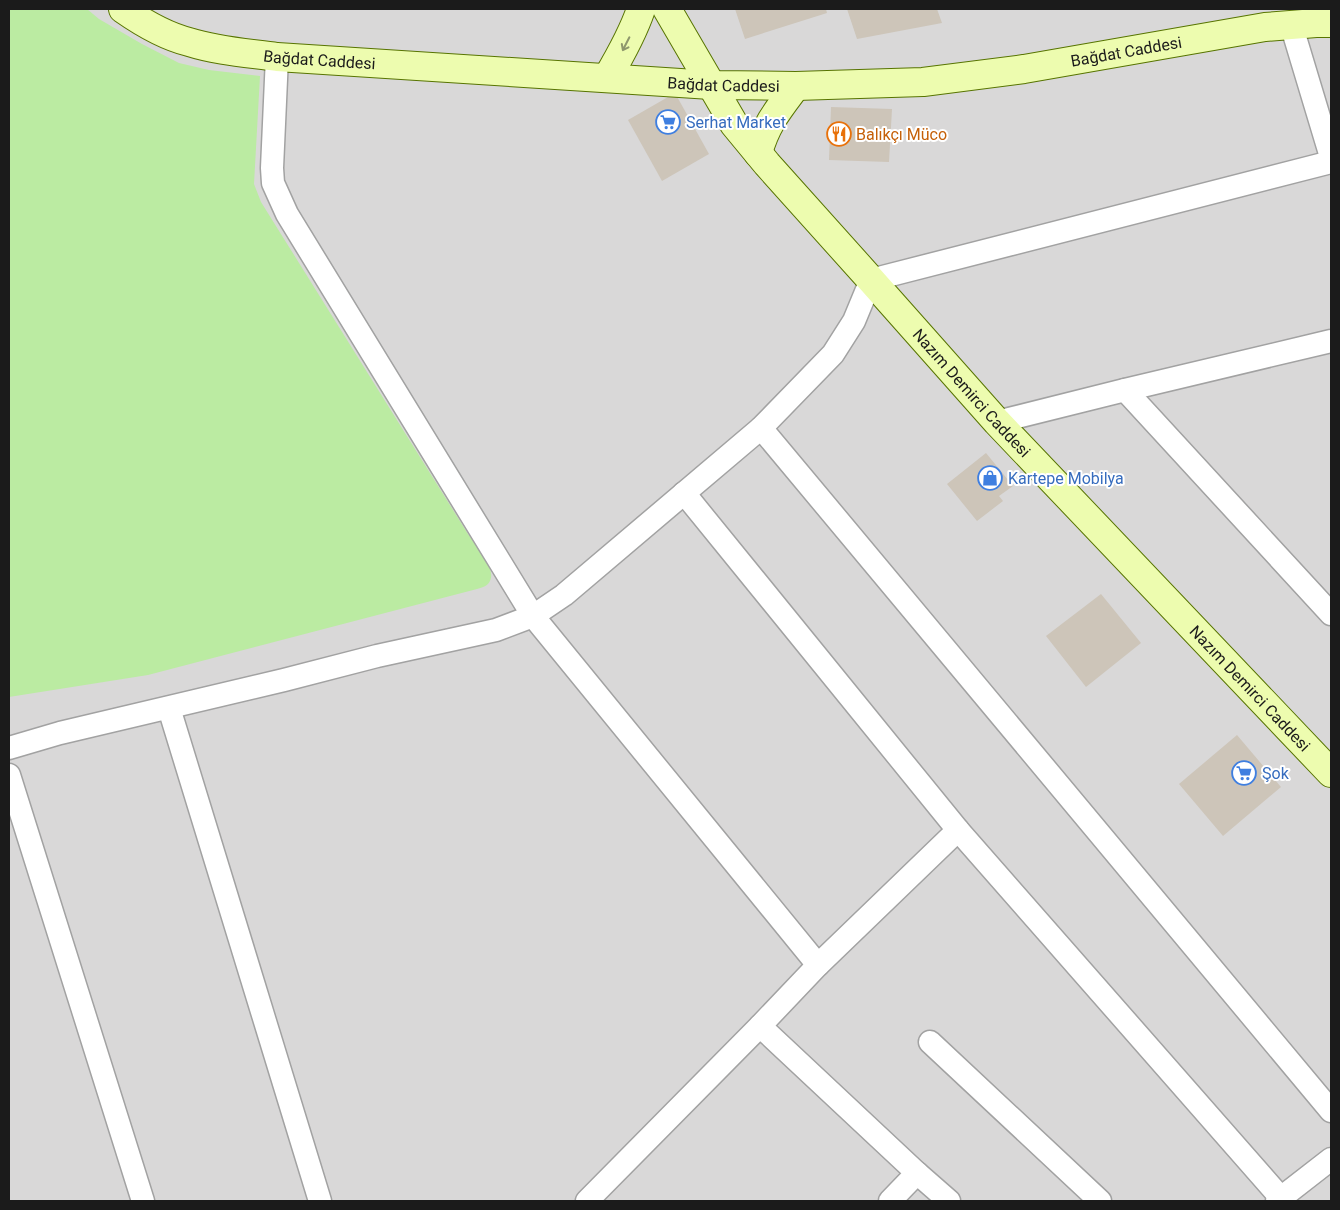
<svg xmlns="http://www.w3.org/2000/svg" width="1340" height="1210" font-family="Roboto,sans-serif">
  <style>
    .residential { fill: #d9d8d8 }
    .grass { fill: #bbeba2 }
    .building { fill: #cdc5b9 }
    .lines { fill: none; stroke-linecap: round; stroke-linejoin: round }
    .street-casing { stroke: #a2a2a2; stroke-width: 25 }
    .secondary-casing { stroke: #577400; stroke-width: 30 }
    .street { stroke: #fff; stroke-width: 22 }
    .secondary { stroke: #edfcaf; stroke-width: 28 }
    .oneway { stroke: #8e976c }
    .labels { text-anchor: middle; dominant-baseline: central; stroke-width: 4; stroke-linejoin: round; paint-order: stroke }
    .street-label { font-size: 16px; fill: #1b1b1b; stroke: #fff }
    .shop-label { font-size: 16px; fill: #366cbe; stroke: #fff; text-anchor: start }
    .food-label { font-size: 16px; fill: #c56008; stroke: #fff; text-anchor: start }
  </style>
  <rect width="100%" height="100%" fill="#edebe0"/>
  <!-- residential -->
  <rect class="residential" x="9" y="9" width="1322" height="1192"/>
  <!-- grass -->
  <path class="grass" d="M9,9H87L99,19L142,44L179,63L209,70L260,76L254,184L261,202L468,534C475,544 500,571 488,584C485,587 480,588 477,589L148,675L9,697Z"/>
  <!-- building -->
  <g class="building">
    <polygon points="735,9 826,9 827,13 745,39"/>
    <polygon points="847,9 937,9 942,23 857,39"/>
    <polygon points="675,93 709,154 662,181 628,120"/>
    <polygon points="831,107 892,109 889,162 829,160"/>
    <polygon points="986,453 1013,486 999,496 1003,501 977,521 947,484"/>
    <polygon points="1101,594 1141,643 1086,687 1046,636"/>
    <polygon points="1237,735 1281,787 1223,836 1179,784"/>
  </g>
  <g class="lines">
    <!-- street casing -->
    <g class="street-casing">
      <g id="street">
        <polyline points="1291,24 1331,157"/>
        <polyline points="277,57 272,168 273,183 287,214 533,616 818,965"/>
        <polyline points="1125,390 1331,614"/>
        <polyline points="997,422 1125,390 1331,341"/>
        <polyline points="761,428 1331,1111"/>
        <polyline points="684,493 958,830 1281,1198"/>
        <polyline points="169,708 320,1201"/>
        <polyline points="9,748 60,733 284,680 377,656 496,630 533,616 564,595 761,428 833,354 854,321 871,280 1331,162"/>
        <polyline points="9,775 143,1201"/>
        <polyline points="760,1026 917,1173 949,1201"/>
        <polyline points="930,1042 1100,1201"/>
        <polyline points="587,1201 760,1026 818,965 958,830"/>
        <polyline points="890,1201 917,1173"/>
        <polyline points="1277,1201 1331,1159"/>
      </g>
    </g>
    <!-- secondary casing -->
    <g class="secondary-casing">
      <g id="secondary">
        <path id="s1" d="M123,9C143,23 165,36 189,42C217,51 248,53 277,57L711,85L796,86L923,82L1024,69L1265,27L1316,23H1331"/>
        <path id="s2" d="M667,9L734,124L767,164L871,280L997,422L1331,773"/>
        <path d="M607,78C620,56 633,33 641,9"/>
        <path d="M758,153C766,124 778,110 796,86"/>
      </g>
    </g>
    <!-- street -->
    <use href="#street" class="street"/>
    <!-- secondary -->
    <use href="#secondary" class="secondary"/>
  </g>
  <!-- one-way arrows -->
  <defs><path id="oneway-shaft" d="M-6 0H5M1.5-3L5.5 0L1.5 3" fill="none" stroke-width="1.6" stroke-linecap="round" stroke-linejoin="round" transform="scale(1.25)"/></defs>
  <use class="oneway" href="#oneway-shaft" transform="translate(626 44) rotate(117)"/>
  <!-- icons -->
  <defs>
    <g id="supermarket-ring" transform="scale(1.25)"><circle r="9.5" fill="#fff" stroke="#3f7fe0" stroke-width="1.5"/><path d="M-6-5.5h2.5l.6 2H6L4.5 2H-2.5L-4.4-4H-6ZM-1.5 3.2a1.3 1.3 0 1 0 .1 0ZM3 3.2a1.3 1.3 0 1 0 .1 0Z" fill="#3f7fe0"/></g>
    <g id="restaurant-ring" transform="scale(1.25)"><circle r="9.5" fill="#fff" stroke="#e8710a" stroke-width="1.5"/><path d="M-5-6h1v4h1v-4h1v4h1v-4h1v5L-1.5 .5V6h-2V.5L-5-1ZM5-6V6H3V1.5H1.5Q1.5-4 5-6Z" fill="#e8710a"/></g>
    <g id="shop-ring" transform="scale(1.25)"><circle r="9.5" fill="#fff" stroke="#3f7fe0" stroke-width="1.5"/><path d="M-5-2.5h2.3a2.7 3.5 0 0 1 5.4 0H5L5.5 6h-11ZM-1.5-2.5h3a1.5 2.3 0 0 0-3 0Z" fill="#3f7fe0"/></g>
  </defs>
  <g fill-rule="evenodd">
    <use href="#supermarket-ring" x="668" y="122"/>
    <use href="#restaurant-ring" x="839" y="134"/>
    <use href="#shop-ring" x="990" y="478"/>
    <use href="#supermarket-ring" x="1244" y="773"/>
  </g>
  <g class="labels">
    <!-- street labels -->
    <g class="street-label">
      <text stroke="none"><textPath href="#s1" startOffset="1016">Bağdat Caddesi</textPath></text>
      <text stroke="none"><textPath href="#s1" startOffset="206">Bağdat Caddesi</textPath></text>
      <text stroke="none"><textPath href="#s1" startOffset="611">Bağdat Caddesi</textPath></text>
      <text stroke="none"><textPath href="#s2" startOffset="492">Nazım Demirci Caddesi</textPath></text>
      <text stroke="none"><textPath href="#s2" startOffset="898">Nazım Demirci Caddesi</textPath></text>
    </g>
    <!-- shop labels -->
    <g class="shop-label">
      <text x="686" y="122">Serhat Market</text>
      <text x="1008" y="478">Kartepe Mobilya</text>
      <text x="1262" y="773">Şok</text>
    </g>
    <!-- food labels -->
    <g class="food-label">
      <text x="856" y="134">Balıkçı Müco</text>
    </g>
  </g>
  <!-- border -->
  <rect width="1340" height="1210" fill="none" stroke="#1b1b1b" stroke-width="20"/>
</svg>
